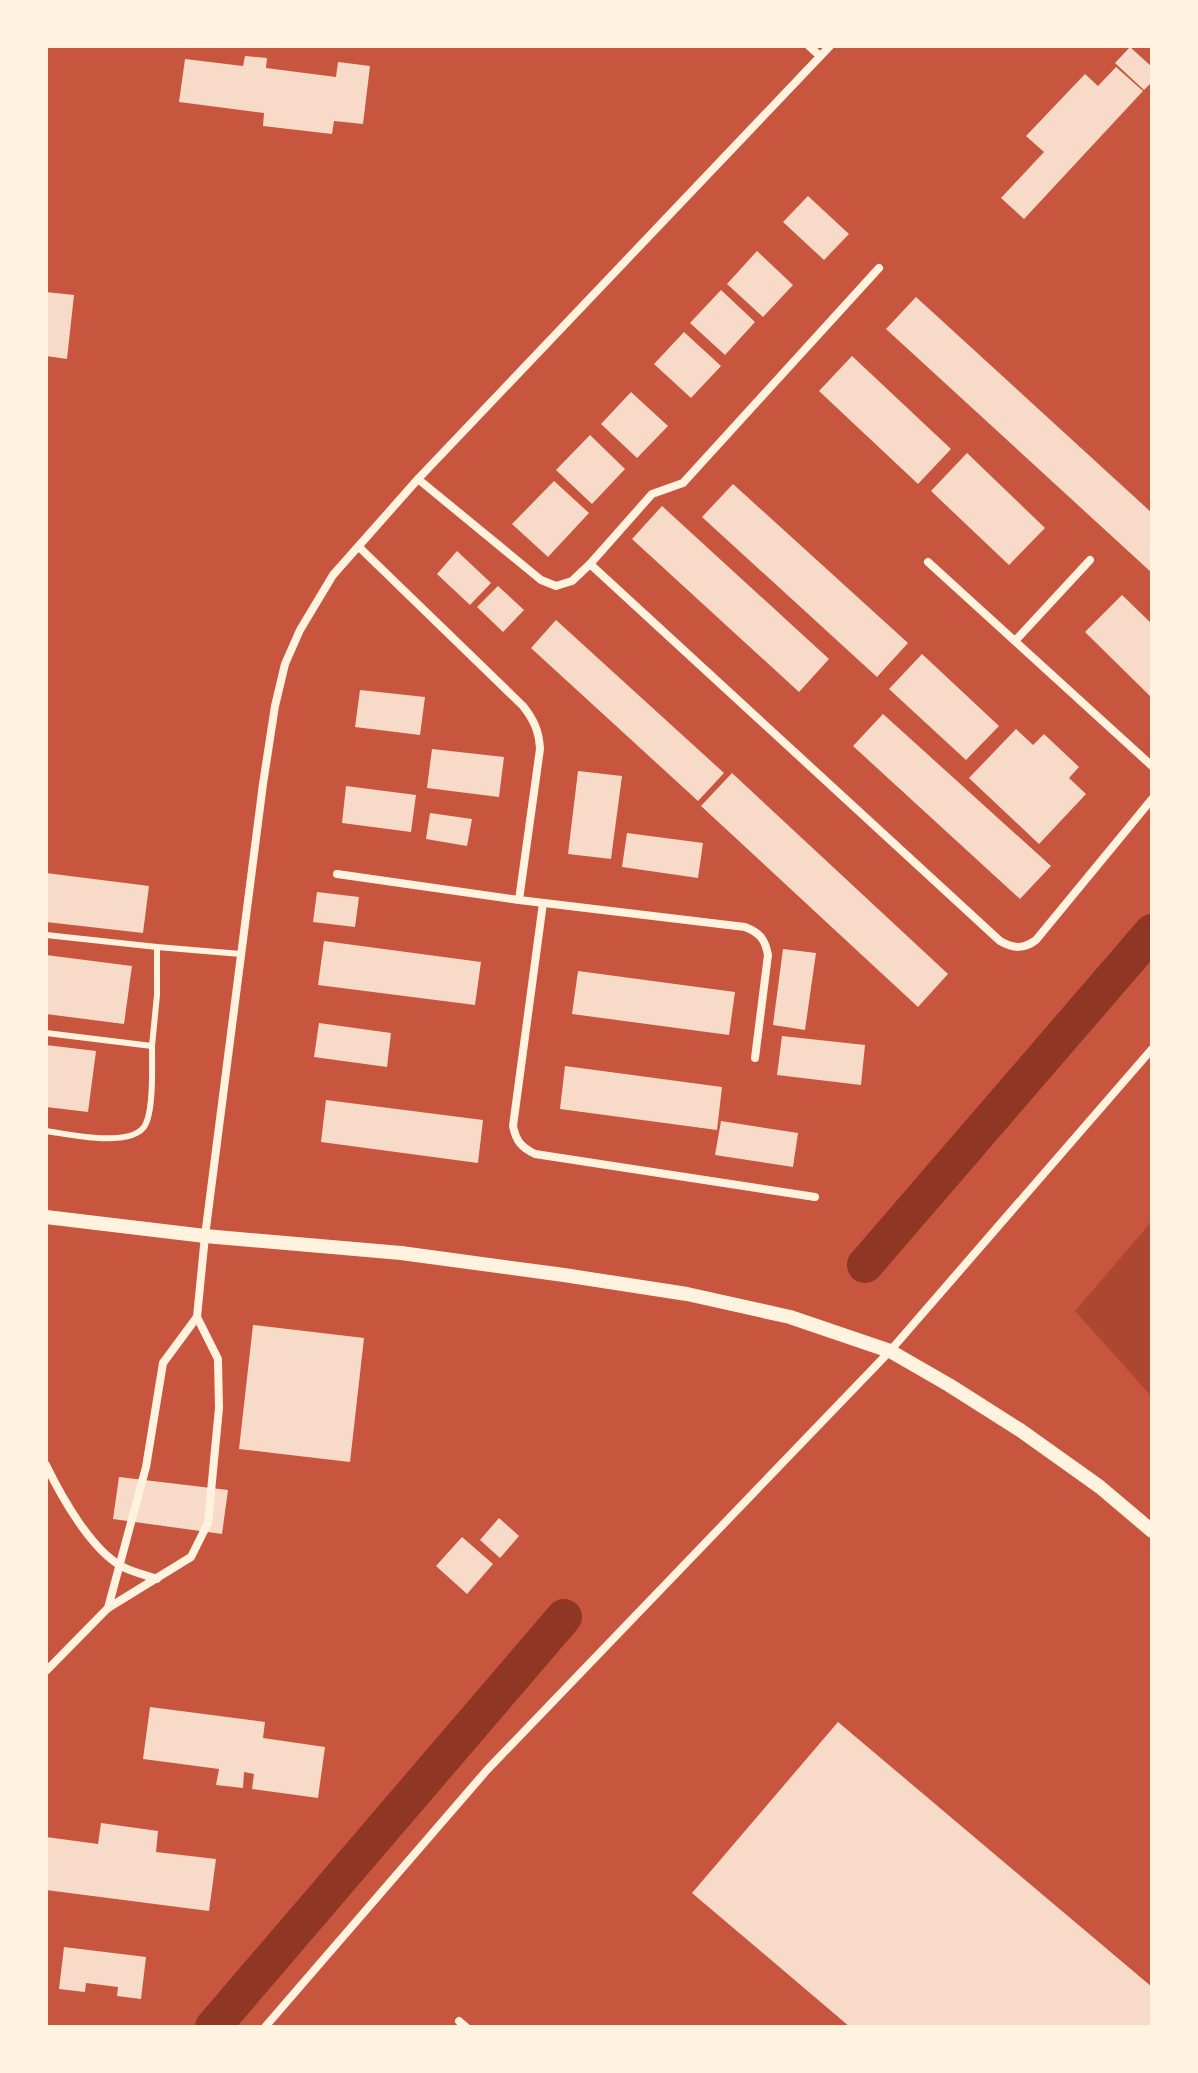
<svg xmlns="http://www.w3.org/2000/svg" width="1198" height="2073" font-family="Figtree,sans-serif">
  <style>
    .green { fill: #ae4732 }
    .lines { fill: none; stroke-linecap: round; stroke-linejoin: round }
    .canal { stroke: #8f3625; stroke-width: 36 }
    .building { fill: #f7dbc8 }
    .service { stroke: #fff3e0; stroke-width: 6 }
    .minor { stroke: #fff3e0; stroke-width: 8 }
    .tertiary { stroke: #fff3e0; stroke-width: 14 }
  </style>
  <rect width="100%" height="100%" fill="#c8553d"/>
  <!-- green -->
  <polygon class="green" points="1152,1221 1152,1397 1075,1311"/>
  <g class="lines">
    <!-- canal -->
    <g class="canal">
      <polyline points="865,1265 1152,932"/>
      <polyline points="213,2027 564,1617"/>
    </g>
  </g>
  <!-- building -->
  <g class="building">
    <polygon points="1130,47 1152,67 1152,82 1144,90 1115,63"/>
    <polygon points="245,56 267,58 266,68 336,77 338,62 370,66 363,124 334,121 332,134 263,126 264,113 179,102 185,59 243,66"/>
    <polygon points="1116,67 1143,91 1024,219 1001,198 1044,152 1026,136 1085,74 1098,86"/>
    <polygon points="808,196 849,234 824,260 783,222"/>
    <polygon points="757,251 793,285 763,317 727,284"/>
    <polygon points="721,290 755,322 725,355 690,323"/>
    <polygon points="46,292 74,295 67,359 46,356"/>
    <polygon points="916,297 1152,513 1152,573 886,329"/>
    <polygon points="684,332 721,366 691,398 654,364"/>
    <polygon points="852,356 951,449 918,484 819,391"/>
    <polygon points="631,392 668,426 637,458 601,424"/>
    <polygon points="590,435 625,469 592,504 556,470"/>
    <polygon points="967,453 1045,528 1009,565 931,491"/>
    <polygon points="554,481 589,513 548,557 512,524"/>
    <polygon points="733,484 908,643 877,677 702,517"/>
    <polygon points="662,506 829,659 799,692 632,539"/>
    <polygon points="457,551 491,583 470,605 437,574"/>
    <polygon points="498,586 524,610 503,632 477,607"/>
    <polygon points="1122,595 1152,624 1152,698 1085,632"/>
    <polygon points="556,620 724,773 698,801 531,648"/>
    <polygon points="922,654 999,726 966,760 889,689"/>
    <polygon points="360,690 425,697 420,735 355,727"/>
    <polygon points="883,714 1051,866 1020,899 853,746"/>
    <polygon points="1016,729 1033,745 1044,734 1079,767 1069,778 1086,794 1039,844 969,778"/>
    <polygon points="432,749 504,757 499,797 427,788"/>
    <polygon points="578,771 622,776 611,859 568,854"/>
    <polygon points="732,773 948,974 918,1007 701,806"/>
    <polygon points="346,786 416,795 411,832 342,823"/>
    <polygon points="430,813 472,819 467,846 426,839"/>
    <polygon points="627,833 703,843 698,878 622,867"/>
    <polygon points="46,873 149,886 143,933 46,922"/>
    <polygon points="317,892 359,897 355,927 313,922"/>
    <polygon points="324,941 481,962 475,1005 318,985"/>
    <polygon points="783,949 816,953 805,1030 773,1025"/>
    <polygon points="46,955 132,966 124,1024 46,1014"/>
    <polygon points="578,971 735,992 729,1035 572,1014"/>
    <polygon points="319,1023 391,1033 387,1067 314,1057"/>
    <polygon points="782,1036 865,1045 861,1085 777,1075"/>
    <polygon points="46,1045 96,1051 88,1112 46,1107"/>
    <polygon points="565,1066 722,1087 717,1130 560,1109"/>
    <polygon points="326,1100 483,1120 478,1163 321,1142"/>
    <polygon points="721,1121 798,1133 793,1167 715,1155"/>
    <polygon points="253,1325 364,1338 350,1462 239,1449"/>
    <polygon points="119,1477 228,1490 222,1534 113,1519"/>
    <polygon points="499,1518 519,1536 500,1558 480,1540"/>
    <polygon points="462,1537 493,1564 467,1594 436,1566"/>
    <polygon points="150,1707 265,1722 263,1738 325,1747 318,1798 252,1789 254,1774 244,1772 243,1788 216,1785 219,1769 143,1759"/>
    <polygon points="838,1722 1152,1987 1152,2027 850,2027 692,1893"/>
    <polygon points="101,1823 158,1831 156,1852 216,1859 209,1911 46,1890 46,1837 98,1844"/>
    <polygon points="64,1947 146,1957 141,1999 117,1996 118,1987 86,1983 85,1992 59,1989"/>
  </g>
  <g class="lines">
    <!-- service -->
    <g class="service">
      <polyline points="46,935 157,947 241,954"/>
      <path d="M46,1033L152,1046C152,1064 154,1113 144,1127C128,1148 68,1134 46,1131"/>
      <polyline points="152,1046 157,995 157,947"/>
    </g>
    <!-- minor -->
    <g class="minor">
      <polyline points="809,46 820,56"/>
      <polyline points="418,479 541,580 556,586 572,581 590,564 652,494 683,483 879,268"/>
      <path d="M359,547L523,706C534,720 539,731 540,749L519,900"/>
      <polyline points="928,562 1152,766"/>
      <path d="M590,564L1000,941C1014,949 1024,949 1036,940L1152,799"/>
      <polyline points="1015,641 1090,560"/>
      <path d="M337,874L519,900L745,927C760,933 765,939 768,955L755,1058"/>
      <path d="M543,903L513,1126C516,1141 521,1147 535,1154L815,1197"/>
      <path d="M46,1465C61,1496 90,1548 121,1566C132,1572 145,1575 157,1579"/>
      <polyline points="108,1608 146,1467 163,1363 197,1317 205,1236 263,784 275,706 285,664 300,630 333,575 418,479 830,46"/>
      <polyline points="46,1671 108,1608 191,1557 208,1523 219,1408 218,1359 197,1317"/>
      <polyline points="459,2021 466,2027"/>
      <polyline points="265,2027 487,1770 890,1351 1152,1049"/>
    </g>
    <!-- tertiary -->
    <polyline class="tertiary" points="46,1217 205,1236 401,1253 564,1275 687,1294 790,1317 890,1351 949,1385 1020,1430 1100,1487 1152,1531"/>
  </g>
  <!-- border -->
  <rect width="1198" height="2073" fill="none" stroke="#fff3e0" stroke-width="96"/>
</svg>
